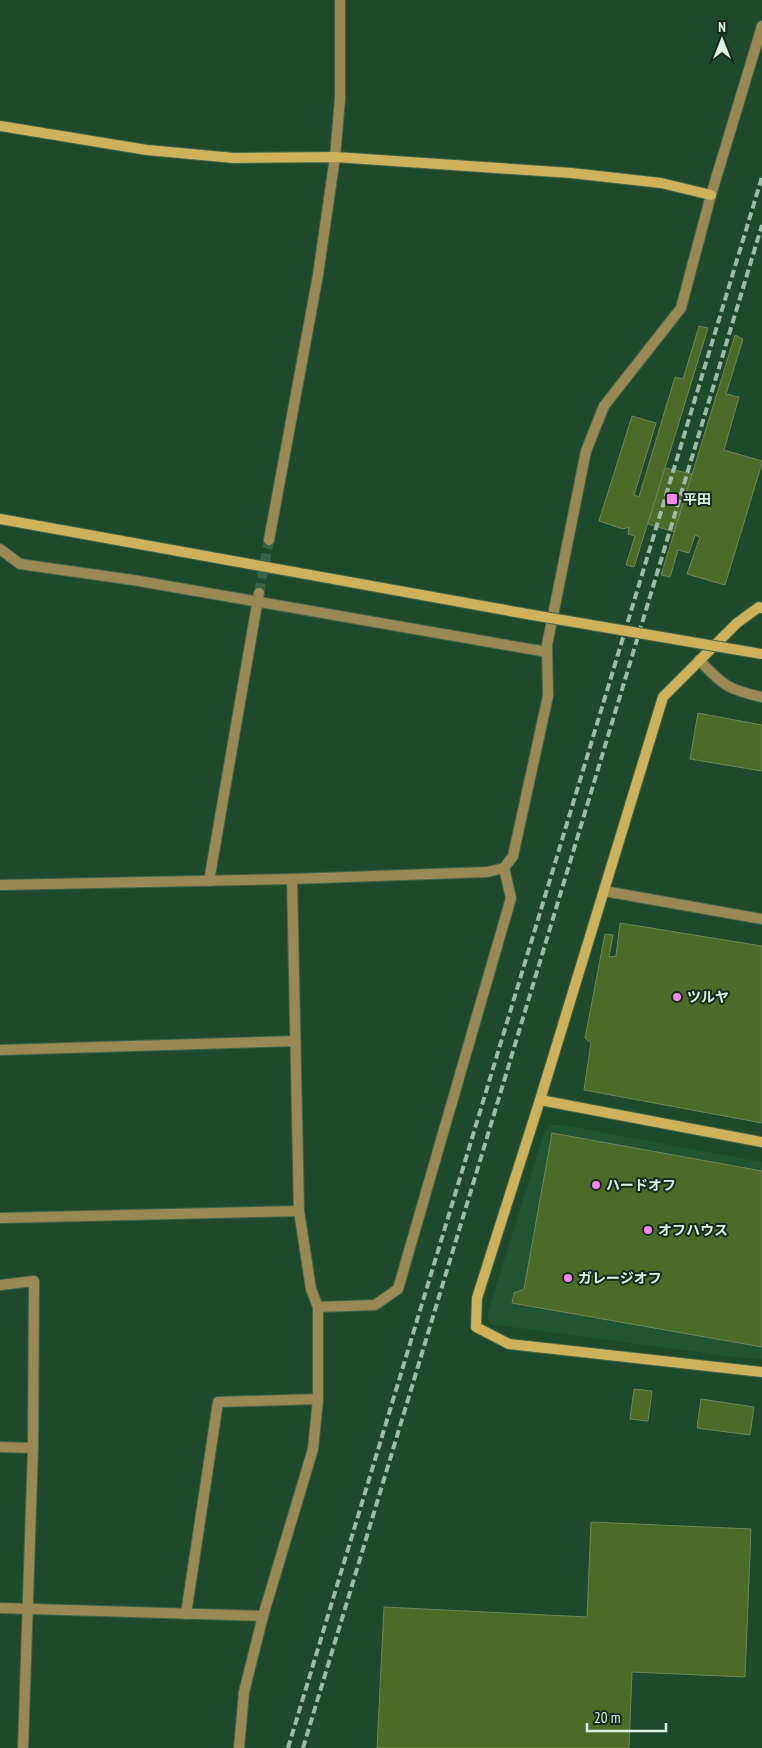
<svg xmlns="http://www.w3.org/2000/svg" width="762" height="1748" font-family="'PT Sans Narrow','Noto Sans JP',sans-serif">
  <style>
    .built { fill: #225432 }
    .building { fill: #4b6c28; stroke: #6e8659 }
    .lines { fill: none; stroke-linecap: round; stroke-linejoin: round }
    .street-tunnel { stroke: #3a6246; stroke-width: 10; stroke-dasharray: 10 5; stroke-linecap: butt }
    .lane-casing { stroke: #40674b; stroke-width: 12 }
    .street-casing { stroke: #40674b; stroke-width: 12 }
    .secondary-casing { stroke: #40674b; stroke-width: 12 }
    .lane { stroke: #9a8954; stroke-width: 10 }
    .street { stroke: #9a8954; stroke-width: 10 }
    .secondary { stroke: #ceb15b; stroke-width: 10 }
    .rail { stroke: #9dbba5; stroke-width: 4; stroke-dasharray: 8 4; stroke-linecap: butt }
    .secondary-bridge-casing { stroke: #40674b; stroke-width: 12; stroke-linecap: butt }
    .secondary-bridge { stroke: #ceb15b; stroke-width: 10 }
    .poi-dot { fill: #f788eb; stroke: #182a1d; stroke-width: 2 }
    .labels { text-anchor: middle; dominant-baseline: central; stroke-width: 4; stroke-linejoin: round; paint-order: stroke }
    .poi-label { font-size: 14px; font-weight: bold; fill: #daf2df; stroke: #182a1d; text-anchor: start }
  </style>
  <rect width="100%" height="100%" fill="#1e492b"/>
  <!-- built -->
  <polygon class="built" points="552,1125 563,1125 762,1162 762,1359 741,1358 490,1324 487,1315 544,1133"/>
  <!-- building -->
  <g class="building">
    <polygon points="699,326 708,328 665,468 634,567 626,565 635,536 628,534 629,527 623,529 599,521 632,416 656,423 634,495 639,497 675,377 683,379"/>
    <polygon points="735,335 743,339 726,394 739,397 724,450 762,461 762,463 725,585 687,574 700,537 695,535 689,553 678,550 670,577 661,575"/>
    <polygon points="665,468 692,474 674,532 648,524"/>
    <polygon points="698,713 762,725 762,771 690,759"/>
    <polygon points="620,923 762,946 762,1123 584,1090 591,1043 585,1038 605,934 613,935 609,957 616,956"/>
    <polygon points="552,1133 762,1171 762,1347 512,1303 514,1293 524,1289"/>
    <polygon points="634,1389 652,1391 648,1421 630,1419"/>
    <polygon points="701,1399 754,1407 750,1435 697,1428"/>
    <polygon points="591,1522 751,1529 745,1677 632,1672 629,1748 377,1748 384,1607 587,1617"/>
  </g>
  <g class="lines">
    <!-- street-tunnel -->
    <polyline class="street-tunnel" points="259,593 269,540"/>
    <!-- lane casing -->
    <g class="lane-casing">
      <g id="lane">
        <polyline points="0,549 20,564 133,580 547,652"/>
        <polyline points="186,1614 218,1402 318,1399"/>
      </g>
    </g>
    <!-- street casing -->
    <g class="street-casing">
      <g id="street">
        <polyline points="269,540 318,275 335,157 340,99 340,0"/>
        <path d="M699,660C723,685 728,690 762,697"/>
        <polyline points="209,881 259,593"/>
        <polyline points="0,885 292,879 487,872 504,868 513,856 548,696 547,645 586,451 604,406 681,308 711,195 762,26"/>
        <polyline points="604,891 762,919"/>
        <polyline points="0,1050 295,1041"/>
        <polyline points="0,1218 299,1211"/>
        <polyline points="0,1285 34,1281 33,1448"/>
        <polyline points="318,1307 375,1305 398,1289 511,898 504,868"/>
        <polyline points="0,1447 33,1448 23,1748"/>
        <polyline points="0,1608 263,1616"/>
        <polyline points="239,1748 244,1692 263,1616 313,1449 318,1399 318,1307 311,1289 299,1211 292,879"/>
      </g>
    </g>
    <!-- secondary casing -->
    <g class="secondary-casing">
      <g id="secondary">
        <polyline points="0,126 147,150 234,158 335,157 571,173 661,183 711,195"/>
        <polyline points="0,519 527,614"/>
        <polyline points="762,608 759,607 737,623 663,697 540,1100 477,1298 476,1327 509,1344 762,1372"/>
        <polyline points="540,1100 762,1142"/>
      </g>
    </g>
    <!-- lane -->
    <use href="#lane" class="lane"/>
    <!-- street -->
    <use href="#street" class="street"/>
    <!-- secondary -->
    <use href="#secondary" class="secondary"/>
    <!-- rail -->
    <g class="rail">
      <polyline points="288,1748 762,177"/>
      <polyline points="303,1748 762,225"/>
    </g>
    <!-- secondary-bridge casing -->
    <g class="secondary-bridge-casing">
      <polyline id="secondary-bridge" points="527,614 762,654"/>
    </g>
    <!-- secondary-bridge -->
    <use href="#secondary-bridge" class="secondary-bridge"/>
  </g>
  <!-- markers -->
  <g class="poi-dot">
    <rect x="666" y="493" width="12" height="12" rx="2.5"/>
    <circle cx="677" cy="997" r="5"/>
    <circle cx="596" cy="1185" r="5"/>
    <circle cx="648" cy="1230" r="5"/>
    <circle cx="568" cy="1278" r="5"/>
  </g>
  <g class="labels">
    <!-- poi labels -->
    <g class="poi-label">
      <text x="683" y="499">平田</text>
      <text x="687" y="997">ツルヤ</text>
      <text x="606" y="1185">ハードオフ</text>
      <text x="658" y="1230">オフハウス</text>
      <text x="578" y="1278">ガレージオフ</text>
    </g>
  </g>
  <!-- north arrow -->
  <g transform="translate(722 40)" stroke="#182a1d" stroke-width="4" paint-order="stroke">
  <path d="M0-4L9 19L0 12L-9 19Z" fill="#daf2df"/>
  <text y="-8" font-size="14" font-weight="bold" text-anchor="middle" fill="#daf2df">N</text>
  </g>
  <!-- scale -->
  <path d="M587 1723v8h79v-8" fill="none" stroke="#daf2df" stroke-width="2.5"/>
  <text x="594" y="1723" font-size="15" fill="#daf2df" stroke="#182a1d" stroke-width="4" paint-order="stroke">20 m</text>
</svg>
